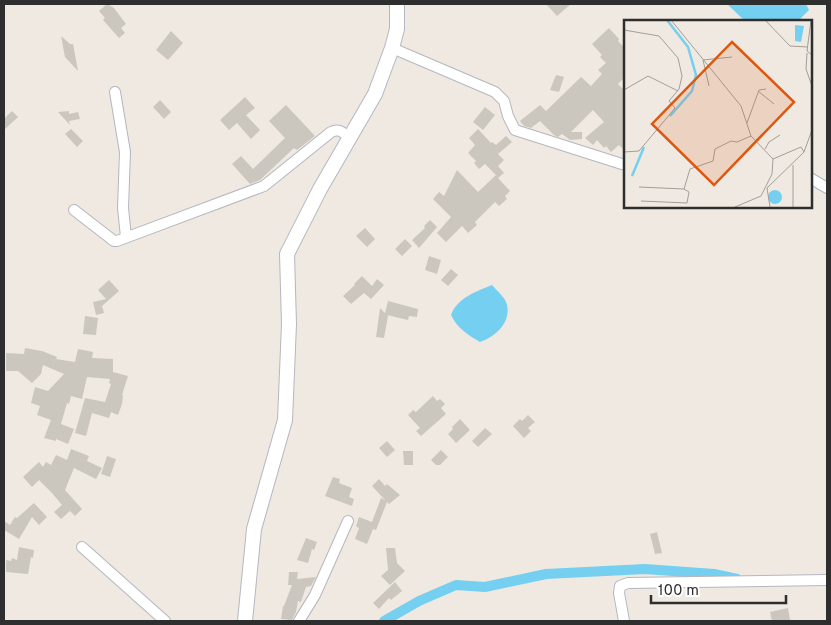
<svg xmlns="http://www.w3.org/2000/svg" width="831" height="625" font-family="Overpass,sans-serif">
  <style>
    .water { fill: #75cff0 }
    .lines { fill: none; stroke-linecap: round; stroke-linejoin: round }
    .canal { stroke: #75cff0; stroke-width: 10 }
    .building { fill: #cbc7bf }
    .street-casing { stroke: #b4b7c1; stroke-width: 12 }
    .secondary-casing { stroke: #b4b7c1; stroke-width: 16 }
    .street { stroke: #fff; stroke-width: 10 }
    .secondary { stroke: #fff; stroke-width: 14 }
    .inset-river { fill: none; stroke: #75cff0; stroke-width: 2.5 }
    .inset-road { fill: none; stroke: #a29e99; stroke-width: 1 }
    .view { fill: #df570e; fill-opacity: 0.15; stroke: #df570e; stroke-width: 2.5 }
    .inset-edge { fill: none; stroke: #2e2e2e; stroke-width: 2.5 }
  </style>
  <rect width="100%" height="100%" fill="#efe9e1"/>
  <!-- water -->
  <g class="water">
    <polygon points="727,4 806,4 809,10 798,21 745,21"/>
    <path d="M492,285C497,291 506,298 507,305C511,323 495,337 480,342C468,335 457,328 451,315C458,297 476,292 492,285Z"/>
  </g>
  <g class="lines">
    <!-- canal -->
    <polyline class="canal" points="384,621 419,601 456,585 485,587 546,574 645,569 714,574 737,579"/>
  </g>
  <!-- building -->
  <g class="building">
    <polygon points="107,4 114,8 126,24 121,28 125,33 119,38 103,20 105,18 99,11"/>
    <polygon points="546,4 571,4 557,16"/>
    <polygon points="609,28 619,39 618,41 625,48 625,77 618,84 625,91 625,151 619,145 611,152 606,146 604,148 597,140 593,145 585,138 604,122 593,110 571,132 582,132 582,139 570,140 562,134 558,137 554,135 540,121 531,128 524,126 520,121 540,105 546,111 581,77 591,86 602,74 598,70 606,63 600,57 602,55 592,44"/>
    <polygon points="171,31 183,43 168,60 156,50"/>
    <polygon points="61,36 70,44 73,44 78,71 65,57"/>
    <polygon points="556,75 564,77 559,92 550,90"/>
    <polygon points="245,97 255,108 246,115 260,130 251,139 237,123 229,130 220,120"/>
    <polygon points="160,100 171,112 164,119 153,107"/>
    <polygon points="286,105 315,136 297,150 294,148 260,180 250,184 232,164 241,156 253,169 285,138 269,121"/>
    <polygon points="485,107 495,115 483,130 473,122"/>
    <polygon points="12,111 18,117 4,130 4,119"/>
    <polygon points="69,111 69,114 78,112 80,119 69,121 70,125 58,112"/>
    <polygon points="71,129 83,141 77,147 65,134"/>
    <polygon points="478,129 491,143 492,142 496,145 506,136 512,142 498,154 504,160 498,166 504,173 498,178 510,191 505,196 507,199 499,206 495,202 475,222 477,225 468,233 462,226 446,242 437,233 451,217 433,199 439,192 444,196 457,170 478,192 496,175 485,164 479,169 474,163 476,161 468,153 475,145 469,138"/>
    <polygon points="430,220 437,227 419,248 412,240 425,228 424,226"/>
    <polygon points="365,228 375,239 367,247 356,236"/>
    <polygon points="405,239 412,246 402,256 395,249"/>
    <polygon points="429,256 441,260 437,274 425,270"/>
    <polygon points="451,269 458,275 448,286 441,280"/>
    <polygon points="362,276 372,286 377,279 384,285 371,299 364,293 351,304 343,296 355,285 354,284"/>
    <polygon points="109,280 119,291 102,306 104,313 96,315 93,302 106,299 98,290"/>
    <polygon points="388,301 418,309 417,317 409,316 408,320 387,315 388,316 384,338 376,337 380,308 385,313"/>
    <polygon points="85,316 98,318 96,335 83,334"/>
    <polygon points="25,348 42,351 57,357 56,359 75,362 78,349 93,352 92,358 113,359 113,372 128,376 122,395 123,395 122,404 118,415 111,412 109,418 92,413 86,436 75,433 85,398 105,402 111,384 109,383 110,379 87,377 82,399 71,396 69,404 67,403 61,424 74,429 68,444 56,439 56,441 44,438 51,420 37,415 40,406 31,403 35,387 48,391 64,374 43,365 41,374 32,383 18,371 6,371 6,353 24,354"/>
    <polygon points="433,396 437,401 440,399 445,404 441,408 446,414 421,436 416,431 420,428 408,415 413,410 416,412"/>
    <polygon points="528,415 535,422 528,428 531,431 524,438 513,426 520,419 522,421"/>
    <polygon points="460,419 470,430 456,443 448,434 453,429 452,427"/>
    <polygon points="485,428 492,434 478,447 472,441"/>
    <polygon points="387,441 395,450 387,457 379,448"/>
    <polygon points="71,449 89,456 87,461 102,468 96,479 74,468 65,490 82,509 75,516 70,511 61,519 54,512 62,505 52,493 39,480 32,487 23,477 39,462 43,467 46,462 51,465 56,455 67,460"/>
    <polygon points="441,450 448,457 440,465 436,465 431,460"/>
    <polygon points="403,451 413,451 413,465 404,465"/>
    <polygon points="107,456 116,459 110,477 101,474"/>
    <polygon points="333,477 340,479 339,483 352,488 349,497 354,499 352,506 325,496"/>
    <polygon points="379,479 385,486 387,484 400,495 389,504 387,502 376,530 373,529 367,544 355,539 359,528 356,526 359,517 372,522 381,498 385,500 372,486"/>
    <polygon points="34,503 47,517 39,525 32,517 19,539 4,530 4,521 10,525 15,517 17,518"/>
    <polygon points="657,532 662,553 655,554 650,534"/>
    <polygon points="306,538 317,542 314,550 312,549 308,563 297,560"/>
    <polygon points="19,547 34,550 33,558 31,557 28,574 6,572 6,560 11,561 12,558 17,560"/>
    <polygon points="386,548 395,548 397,563 405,571 390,585 381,576 388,570"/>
    <polygon points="289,572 298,572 297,579 316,577 311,586 306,587 301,602 298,601 296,612 292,620 281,619 283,606 284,606 292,585 288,585"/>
    <polygon points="395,582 402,591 391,600 389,598 379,609 373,603"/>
    <polygon points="788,608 790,620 772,621 770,612"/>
  </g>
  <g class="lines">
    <!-- street casing -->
    <g class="street-casing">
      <g id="street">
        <polyline points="392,48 495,92 504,101 508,116 515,130 625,165"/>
        <polyline points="115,92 125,152 123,208 126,237"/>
        <polyline points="810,178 827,188"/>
        <path d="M74,210L114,241H117L264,186L331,132C339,128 342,132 349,137"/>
        <polyline points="82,547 165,621"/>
        <polyline points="299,621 315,595 348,521"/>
        <polyline points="624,621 619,593 620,586 628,583 827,580"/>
      </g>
    </g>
    <!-- secondary casing -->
    <g class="secondary-casing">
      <polyline id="secondary" points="245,621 254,529 285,420 289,324 287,254 320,189 375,94 392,48 397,29 397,4"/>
    </g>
    <!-- street -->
    <use href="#street" class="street"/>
    <!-- secondary -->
    <use href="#secondary" class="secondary"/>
  </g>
  <!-- overview -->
  <g transform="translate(624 20)">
    <rect width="188" height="188" fill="#efe9e1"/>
    <path d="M171,5L180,6L177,22L171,21ZM144 177a7 7 0 1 1 14 0a7 7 0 1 1-14 0Z" fill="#75cff0"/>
    <path class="inset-river" d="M43,0L64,27L72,55L68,71L46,96M8,156L20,127"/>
    <path class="inset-road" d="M47,0L117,86L127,116L149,139L148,154L137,176L111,187M141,0L166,26L184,27M187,0L183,31L188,35M0,10L35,16L54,38L58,56L55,69L45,81L51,88L15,131L0,132M183,33L182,49L188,66M85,66L79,40L108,37M0,70L24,56L54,71M134,71L150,84M123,103L135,70L142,69M141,129L145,122L156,115M149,139L177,127L180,132M169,145V187M15,167L60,169L66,149L89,141L91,129L107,121L113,122L127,116M17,181L63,183L65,172L60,169M146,187L143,168L180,132L188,110"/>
    <path class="view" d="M108,22L170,82L90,165L28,104Z"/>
    <rect width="188" height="188" class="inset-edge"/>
  </g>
  <!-- border -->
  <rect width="831" height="625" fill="none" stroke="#2e2e2e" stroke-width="10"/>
  <!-- scale -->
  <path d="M651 595v8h135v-8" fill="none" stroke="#2e2e2e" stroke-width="2.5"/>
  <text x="658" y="595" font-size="15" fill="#2e2e2e" stroke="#ffffff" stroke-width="4" paint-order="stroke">100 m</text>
</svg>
